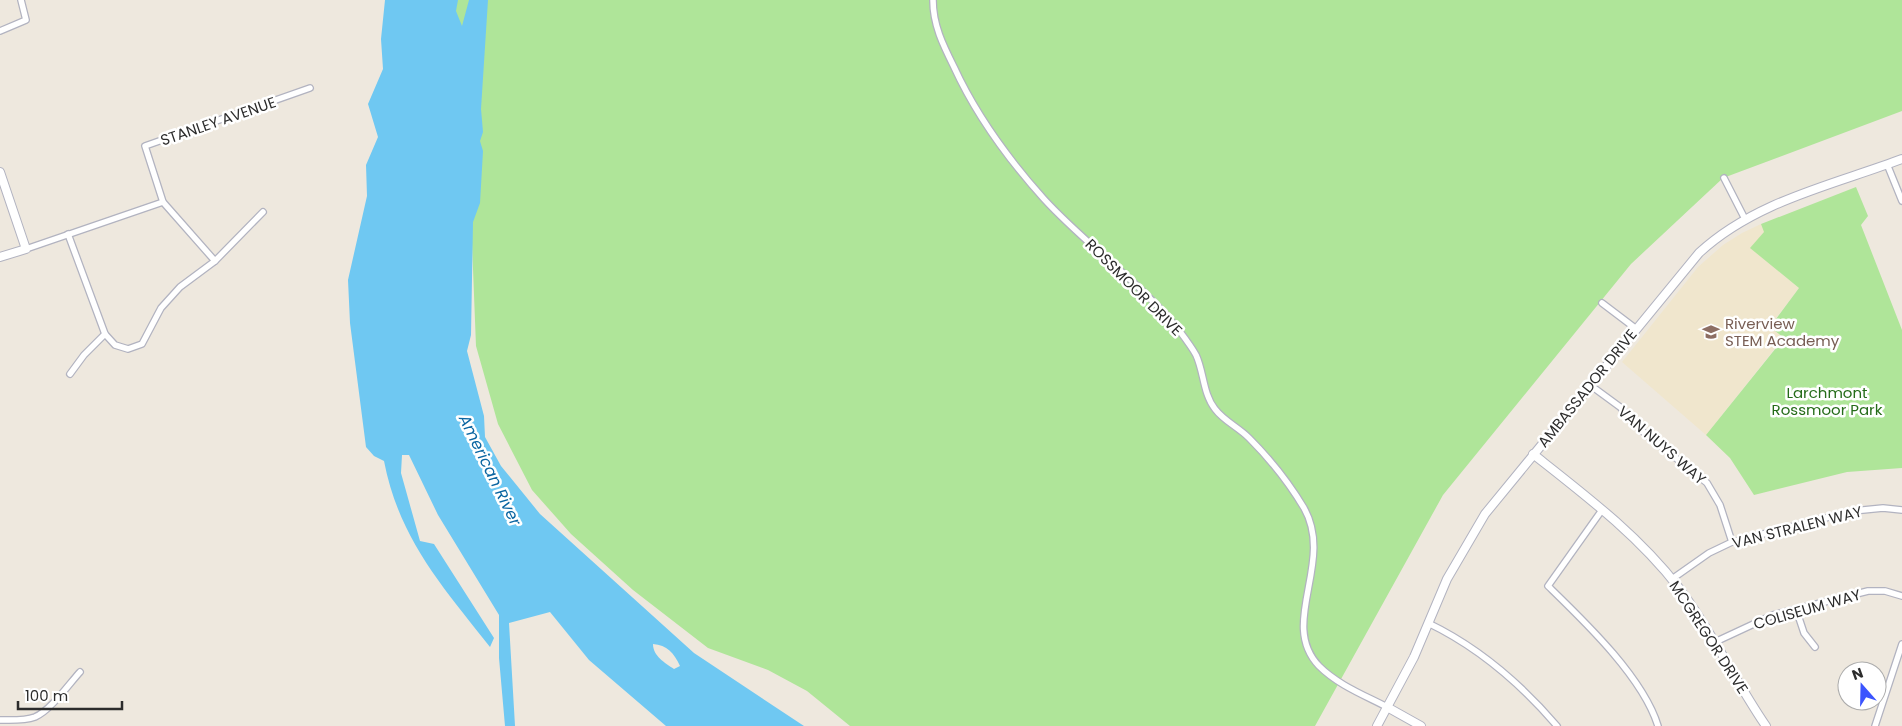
<svg xmlns="http://www.w3.org/2000/svg" width="1902" height="726" font-family="Poppins,sans-serif">
  <style>
    .education { fill: #f0e6cd }
    .green { fill: #afe599 }
    .water { fill: #6fc8f2; fill-rule: evenodd }
    .lines { fill: none; stroke-linecap: round; stroke-linejoin: round }
    .minor-casing { stroke: #b2b3c0; stroke-width: 8 }
    .tertiary-casing { stroke: #b2b3c0; stroke-width: 10 }
    .minor { stroke: #fff; stroke-width: 5.5 }
    .tertiary { stroke: #fff; stroke-width: 8 }
    .labels { text-anchor: middle; dominant-baseline: central; stroke-width: 5; stroke-linejoin: round; paint-order: stroke }
    .street-label { font-size: 15px; fill: #2c2c2c; stroke: #fff }
    .education-label { font-size: 15px; fill: #785e54; stroke: #fff; text-anchor: start }
    .park-label { font-size: 15px; fill: #256c19; stroke: #fff }
    .water-label { font-size: 16px; font-style: italic; fill: #0a65a1; stroke: #fff }
  </style>
  <rect width="100%" height="100%" fill="#eee8de"/>
  <!-- education -->
  <polygon class="education" points="1761,224 1765,232 1751,248 1799,288 1770,326 1784,337 1706,435 1622,362 1698,267 1723,245 1742,233"/>
  <!-- green -->
  <g class="green">
    <polygon points="451,0 1902,0 1902,111 1723,178 1631,264 1443,495 1315,726 850,726 807,691 768,670 708,648 633,590 571,534 532,490 498,424 476,346 470,192"/>
    <polygon points="1856,187 1868,216 1861,225 1902,330 1902,468 1847,472 1754,495 1730,458 1706,435 1784,338 1770,327 1799,288 1750,248 1764,232 1761,224"/>
  </g>
  <!-- water -->
  <path class="water" d="M385,0H458L456,11L462,26L469,0H488L481,109L483,132L480,141L483,151L480,203L473,222L471,335L467,351L484,416L485,437L501,466L540,514L694,653L804,726H666L589,660L550,612L509,623L515,726H505L499,658V615L438,515L409,455H402L401,473L420,541L434,544L494,638L490,647C443,587 399,539 384,461L374,456L366,447L350,323L348,280L367,196L366,165L378,137L368,104L383,69L381,39ZM653,644C667,645 674,653 680,666L674,669C665,663 653,656 653,644Z"/>
  <g class="lines">
    <!-- minor casing -->
    <g class="minor-casing">
      <g id="minor">
        <path d="M933,0C933,25 943,45 954,67C976,115 1009,160 1044,199C1085,244 1140,282 1178,329C1184,337 1191,346 1196,355C1204,372 1203,394 1215,409C1224,421 1238,427 1249,438C1269,458 1289,483 1304,508C1335,563 1278,623 1319,666C1338,685 1364,695 1387,707"/>
        <polyline points="0,31 26,20 21,0"/>
        <polyline points="1887,164 1902,201"/>
        <polyline points="1724,178 1745,219"/>
        <polyline points="68,234 105,334 115,345 128,349 142,344 161,308 180,287 215,261 263,212"/>
        <polyline points="26,249 163,202"/>
        <polyline points="215,261 163,202 145,146 310,88"/>
        <polyline points="1602,303 1635,328"/>
        <polyline points="70,374 84,355 105,334"/>
        <polyline points="1590,385 1620,407 1642,431 1707,483 1720,505 1732,542"/>
        <path d="M1602,510L1548,586C1584,621 1643,677 1658,726"/>
        <polyline points="1672,579 1709,553 1732,542 1853,511 1883,508 1902,510"/>
        <polyline points="1796,609 1804,633 1815,647"/>
        <path d="M1428,623C1478,647 1521,684 1557,726"/>
        <polyline points="1715,642 1773,615 1868,591 1885,591 1902,596"/>
        <path d="M0,720C12,720 24,721 35,717C51,710 69,684 80,672"/>
        <polyline points="1875,726 1902,644"/>
      </g>
    </g>
    <!-- tertiary casing -->
    <g class="tertiary-casing">
      <g id="tertiary">
        <polyline points="0,172 26,249 0,257"/>
        <path d="M1533,454C1585,495 1638,535 1679,588C1712,631 1735,681 1766,726"/>
        <polyline points="1387,707 1421,726"/>
        <path d="M1377,726L1414,657L1447,579L1485,514L1699,253C1755,201 1833,185 1902,159"/>
      </g>
    </g>
    <!-- minor -->
    <use href="#minor" class="minor"/>
    <!-- tertiary -->
    <use href="#tertiary" class="tertiary"/>
  </g>
  <!-- icons -->
  <defs>
    <g id="school-bare" transform="scale(1.35)"><path d="M0-5L7-2L0 1L-7-2ZM-4 1L0 2.5L4 1V4Q0 6-4 4Z" fill="#8d6e63" stroke="#fff" stroke-width="2.5" paint-order="stroke"/></g>
  </defs>
  <g fill-rule="evenodd">
    <use href="#school-bare" x="1711" y="332"/>
  </g>
  <g class="labels">
    <!-- street labels -->
    <g class="street-label">
      <text transform="translate(218 121) rotate(-19)">STANLEY AVENUE</text>
      <text transform="translate(1134 287) rotate(45)">ROSSMOOR DRIVE</text>
      <text transform="translate(1587 388) rotate(-51)">AMBASSADOR DRIVE</text>
      <text transform="translate(1662 445) rotate(41)">VAN NUYS WAY</text>
      <text transform="translate(1797 527) rotate(-14)">VAN STRALEN WAY</text>
      <text transform="translate(1807 609) rotate(-16)">COLISEUM WAY</text>
      <text transform="translate(1709 637) rotate(57)">MCGREGOR DRIVE</text>
    </g>
    <!-- education labels -->
    <g class="education-label">
      <text x="1725" y="323">Riverview<tspan x="1725" dy="17">STEM Academy</tspan></text>
    </g>
    <!-- park labels -->
    <g class="park-label">
      <text x="1827" y="392">Larchmont<tspan x="1827" dy="17">Rossmoor Park</tspan></text>
    </g>
    <!-- water labels -->
    <g class="water-label">
      <text transform="translate(490 470) rotate(64)">American River</text>
    </g>
  </g>
  <!-- north arrow -->
  <g transform="translate(1862 686) rotate(340)"><circle r="24" fill="#ffffff" stroke="#ababab"/>
  <path d="M0-4L9 19L0 12L-9 19Z" fill="#3b54fe"/>
  <text y="-8" font-size="14" font-weight="bold" text-anchor="middle" fill="#2c2c2c">N</text>
  </g>
  <!-- scale -->
  <path d="M18 701v8h104v-8" fill="none" stroke="#2c2c2c" stroke-width="2.5"/>
  <text x="25" y="701" font-size="15" fill="#2c2c2c" stroke="#ffffff" stroke-width="4" paint-order="stroke">100 m</text>
</svg>
